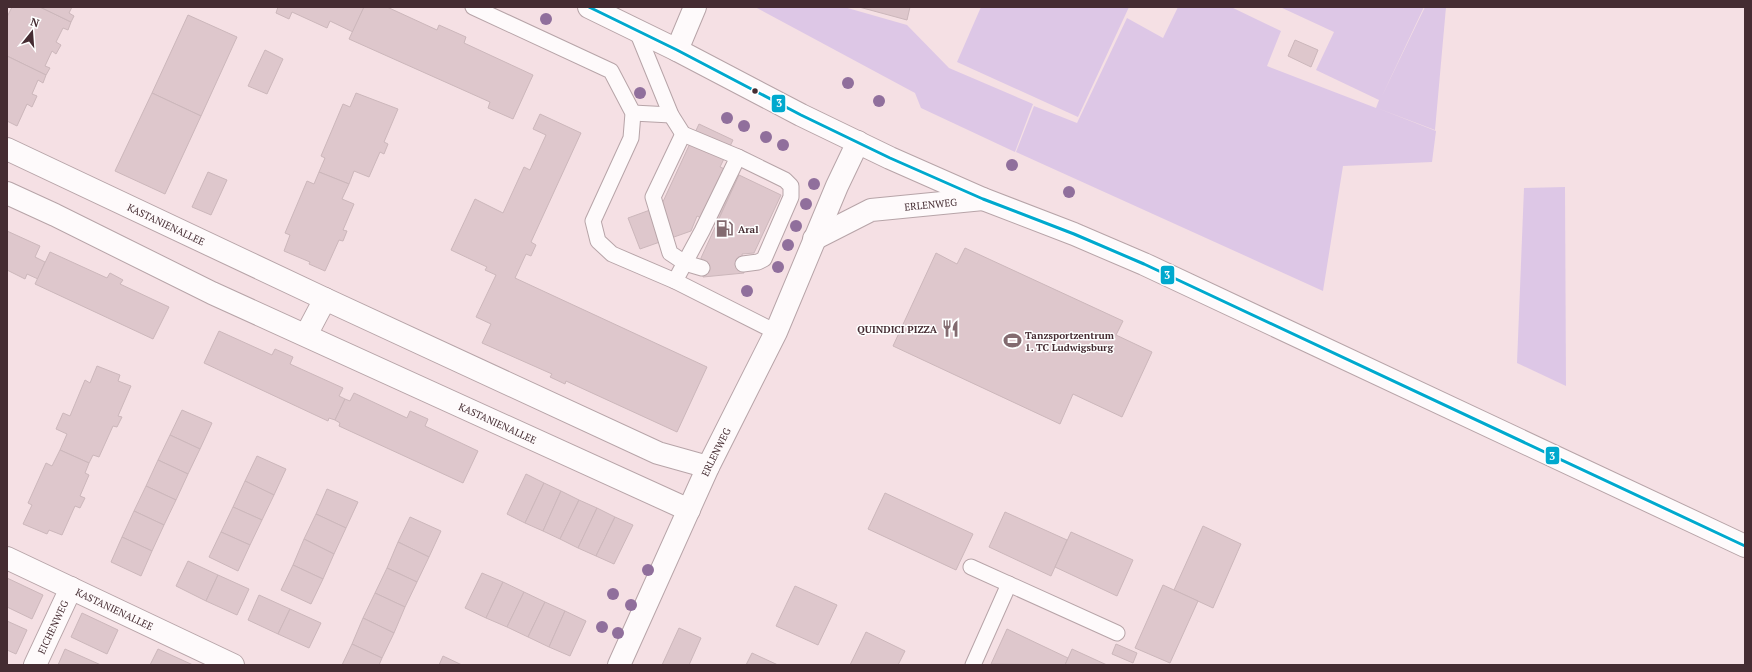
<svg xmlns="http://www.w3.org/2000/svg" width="1752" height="672" viewBox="0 0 1752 672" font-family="'PT Serif',serif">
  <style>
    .green { fill: #ddc7e6 }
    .building { fill: #dec7cc; stroke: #ccb7bb }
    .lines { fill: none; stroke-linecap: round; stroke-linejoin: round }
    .service-casing { stroke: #b7a4a8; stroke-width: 17 }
    .minor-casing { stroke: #b7a4a8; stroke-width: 24 }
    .secondary-casing { stroke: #b7a4a8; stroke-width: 24 }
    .service { stroke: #fefafb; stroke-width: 15 }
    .minor { stroke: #fefafb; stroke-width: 22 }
    .secondary { stroke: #fefafb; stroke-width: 22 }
    .bus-1-casing { stroke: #fff; stroke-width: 6 }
    .bus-1 { stroke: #00a9ce; stroke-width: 3 }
    .tree { fill: #906f9c }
    .bus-dot { fill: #452c32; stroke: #fff; stroke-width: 1.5 }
    .labels { text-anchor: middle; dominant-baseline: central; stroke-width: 3; stroke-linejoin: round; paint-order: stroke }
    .street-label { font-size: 10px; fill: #452c32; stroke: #fff }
    .poi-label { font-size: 10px; font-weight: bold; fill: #452c32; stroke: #fff; text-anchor: start }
    .line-badge { stroke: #fff; stroke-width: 1.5 }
    .badge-label { font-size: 11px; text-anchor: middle; font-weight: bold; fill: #fff }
  </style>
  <rect width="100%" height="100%" fill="#f5e0e4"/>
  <g class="green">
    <polygon points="755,7 844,7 907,25 949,68 1033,104 1015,152 921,108 915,93"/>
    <polygon points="981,7 1129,7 1078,117 957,62"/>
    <polygon points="1178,7 1231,7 1281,31 1267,66 1376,108 1379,100 1316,70 1334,32 1280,7 1424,7 1381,98 1425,7 1446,7 1435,130 1377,108 1436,131 1432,162 1343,166 1323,291 1016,152 1034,106 1077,123 1127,18 1163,38"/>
    <polygon points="1565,187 1566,386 1517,363 1524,188"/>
  </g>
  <g class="building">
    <polygon points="12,7 40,7 71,22 68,30 63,28 56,42 61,45 56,54 52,51 45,66 50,68 46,75 7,56 7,17"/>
    <polygon points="40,7 72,7 69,13 74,16 71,22"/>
    <polygon points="278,7 364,7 353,32 330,21 327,28 292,12 289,19 276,13"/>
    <polygon points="364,7 387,7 437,30 439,25 466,37 464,43 533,75 513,119 488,108 490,102 349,39"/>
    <polygon points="859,7 910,7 907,20"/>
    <polygon points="188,15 237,37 201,116 152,93"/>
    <polygon points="1295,40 1318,50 1311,67 1288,56"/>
    <polygon points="265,50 283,59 267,94 248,86"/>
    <polygon points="7,56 46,75 43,83 38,80 32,94 37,96 32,107 27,104 17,126 7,121"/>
    <polygon points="152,93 201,116 165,194 115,171"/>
    <polygon points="356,93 398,109 384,142 388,144 384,154 380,152 369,177 354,171 349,184 319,172 325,158 321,156 343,104 350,107"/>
    <polygon points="540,114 581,133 531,242 536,245 531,256 526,254 515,278 707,367 677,432 566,381 565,384 550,377 552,374 482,343 491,324 476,317 496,275 485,270 487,267 451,250 475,199 503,213 524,167 530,170 546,135 533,129"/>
    <polygon points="699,124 733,140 720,167 739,175 716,225 697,216 691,231 640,249 628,218 661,206"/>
    <polygon points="208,172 227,180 211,215 192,207"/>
    <polygon points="319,172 349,184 342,199 354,204 343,230 347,231 343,241 339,240 325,271 309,264 310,262 284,251 290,235 285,233 307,181 314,184"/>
    <polygon points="739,175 781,195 754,253 742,254 744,273 703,277 701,258"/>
    <polygon points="7,231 40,246 35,257 45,262 38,279 27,274 25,279 7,270"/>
    <polygon points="965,248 1123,321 1116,335 1152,352 1122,417 1073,394 1060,424 893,346 936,253 957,264"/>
    <polygon points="50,252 107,278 110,273 123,280 120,284 169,307 153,339 35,284"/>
    <polygon points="219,331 272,355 275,349 293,357 290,364 343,388 339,396 345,399 335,420 329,418 328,421 204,363"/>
    <polygon points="97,366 120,375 118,381 131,386 118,416 122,417 117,427 113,426 99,457 93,455 89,463 60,450 67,434 56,429 63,413 70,416 85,380 90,383"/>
    <polygon points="354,393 407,418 410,411 428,419 425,426 478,451 463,483 339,426 340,423 335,420 345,399 350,401"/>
    <polygon points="182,410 212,423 200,449 170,435"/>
    <polygon points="170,435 200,449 188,474 158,460"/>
    <polygon points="60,450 89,463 85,473 89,475 80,496 85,498 80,508 75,506 62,535 49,530 47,534 23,524 32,505 28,503 46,463 52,466"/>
    <polygon points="257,456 286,469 274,495 245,481"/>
    <polygon points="158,460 188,474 176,500 146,486"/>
    <polygon points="526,474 544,483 525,523 507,514"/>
    <polygon points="245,481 274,495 262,520 233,507"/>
    <polygon points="544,483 561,491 543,531 525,523"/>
    <polygon points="146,486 176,500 164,525 134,511"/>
    <polygon points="327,489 358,502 346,528 316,514"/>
    <polygon points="561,491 579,500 560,539 543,531"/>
    <polygon points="885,493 973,534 956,570 868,529"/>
    <polygon points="579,500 597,508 578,548 560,539"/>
    <polygon points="233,507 262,520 250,545 221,532"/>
    <polygon points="597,508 615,517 596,556 578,548"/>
    <polygon points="134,511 164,525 152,551 122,537"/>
    <polygon points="1005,512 1067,540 1051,576 989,547"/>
    <polygon points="316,514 346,528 334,554 304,539"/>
    <polygon points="410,517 441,531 429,557 398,542"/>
    <polygon points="615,517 633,525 614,564 596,556"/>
    <polygon points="1203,526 1241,544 1213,608 1174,590"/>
    <polygon points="221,532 250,545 238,571 209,557"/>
    <polygon points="1071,532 1133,560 1117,596 1055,567"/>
    <polygon points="122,537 152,551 141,576 111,562"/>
    <polygon points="304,539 334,554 323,579 293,565"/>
    <polygon points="398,542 429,557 417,582 387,568"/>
    <polygon points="188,561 218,575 206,601 176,586"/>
    <polygon points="293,565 323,579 311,604 281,590"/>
    <polygon points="387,568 417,582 405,607 375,593"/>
    <polygon points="482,573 503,582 486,618 465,608"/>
    <polygon points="218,575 249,589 237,615 206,601"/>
    <polygon points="7,578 43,595 32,619 7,607"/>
    <polygon points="503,582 524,592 507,627 486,618"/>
    <polygon points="1163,585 1198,601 1170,663 1135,648"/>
    <polygon points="795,586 837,605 818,645 776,626"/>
    <polygon points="524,592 545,602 528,637 507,627"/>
    <polygon points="375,593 405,607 394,633 363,618"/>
    <polygon points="259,595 290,609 278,634 248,620"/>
    <polygon points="545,602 565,611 549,647 528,637"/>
    <polygon points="290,609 321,623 309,648 278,634"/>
    <polygon points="565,611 586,621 570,656 549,647"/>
    <polygon points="82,613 118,630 107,654 71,637"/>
    <polygon points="363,618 394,633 382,658 352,644"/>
    <polygon points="7,621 27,630 16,654 7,650"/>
    <polygon points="679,628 701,638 689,665 662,665"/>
    <polygon points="1007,629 1068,658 1065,665 991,664"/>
    <polygon points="866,632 905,651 898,665 850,665"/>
    <polygon points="352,644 382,658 379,665 342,665"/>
    <polygon points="1116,644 1137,653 1133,663 1112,654"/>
    <polygon points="65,649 101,665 58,665"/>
    <polygon points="158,649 193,665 150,665"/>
    <polygon points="1072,649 1107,665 1065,665"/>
    <polygon points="752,653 778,665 746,665"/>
    <polygon points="443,656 462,665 439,665"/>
  </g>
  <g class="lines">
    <defs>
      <g id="service">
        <polyline points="473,7 611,71 633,113 631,138 593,221 598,241 612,254 675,281 776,332"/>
        <polyline points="636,29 671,115 683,134 738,157 702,231 675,281"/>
        <polyline points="633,113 671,115"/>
        <polyline points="683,134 653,197 670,253 685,263 702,268"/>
        <polyline points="738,157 785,180 791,186 791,197 764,259 758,262 743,264"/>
        <polyline points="971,567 1117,633"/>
        <polyline points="973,665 1009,584"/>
      </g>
      <g id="minor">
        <polyline points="677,50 695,7"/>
        <path id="s1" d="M7,149L325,299L658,453L708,467"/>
        <path id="s2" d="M7,193L55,215L212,293L689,510"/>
        <path id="s3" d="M814,239L871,210L983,199"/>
        <polyline points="306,335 325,299"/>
        <path id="s4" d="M7,558L233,665"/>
        <path id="s5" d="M35,665L71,588"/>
        <path id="s6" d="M619,665L708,467L776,332L837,186L858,142"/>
      </g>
      <polyline id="secondary" points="589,7 677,50 801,115 890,158 983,199 1074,234 1144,264 1745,546"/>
    </defs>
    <use href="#service" class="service-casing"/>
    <use href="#minor" class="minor-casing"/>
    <use href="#secondary" class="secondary-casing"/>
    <use href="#service" class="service"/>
    <use href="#minor" class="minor"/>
    <use href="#secondary" class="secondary"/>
    <defs>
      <polyline id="bus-1" points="589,7 677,50 801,115 890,158 983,199 1074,234 1144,264 1745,546"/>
    </defs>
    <use href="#bus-1" class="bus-1-casing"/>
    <use href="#bus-1" class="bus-1"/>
  </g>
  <g class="tree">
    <circle cx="546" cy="19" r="6"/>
    <circle cx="848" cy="83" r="6"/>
    <circle cx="640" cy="93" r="6"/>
    <circle cx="879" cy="101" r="6"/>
    <circle cx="727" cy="118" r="6"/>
    <circle cx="744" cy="126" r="6"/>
    <circle cx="766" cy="137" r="6"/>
    <circle cx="783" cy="145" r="6"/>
    <circle cx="1012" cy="165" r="6"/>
    <circle cx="814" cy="184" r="6"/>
    <circle cx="1069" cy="192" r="6"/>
    <circle cx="806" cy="204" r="6"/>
    <circle cx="796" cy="226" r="6"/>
    <circle cx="788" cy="245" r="6"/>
    <circle cx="778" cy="267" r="6"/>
    <circle cx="747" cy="291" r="6"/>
    <circle cx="648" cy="570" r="6"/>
    <circle cx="613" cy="594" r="6"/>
    <circle cx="631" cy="605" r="6"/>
    <circle cx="602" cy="627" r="6"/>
    <circle cx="618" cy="633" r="6"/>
  </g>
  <defs>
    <symbol id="fuel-bare" viewBox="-9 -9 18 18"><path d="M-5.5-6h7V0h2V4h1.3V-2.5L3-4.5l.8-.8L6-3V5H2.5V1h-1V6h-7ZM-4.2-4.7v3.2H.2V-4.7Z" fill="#836b70" stroke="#fff" stroke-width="2.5" paint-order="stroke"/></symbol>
    <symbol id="restaurant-bare" viewBox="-9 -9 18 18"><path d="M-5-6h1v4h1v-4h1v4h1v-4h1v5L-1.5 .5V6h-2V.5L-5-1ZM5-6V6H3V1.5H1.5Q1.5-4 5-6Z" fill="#836b70" stroke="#fff" stroke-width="2.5" paint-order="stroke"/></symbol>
    <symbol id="stadium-bare" viewBox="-9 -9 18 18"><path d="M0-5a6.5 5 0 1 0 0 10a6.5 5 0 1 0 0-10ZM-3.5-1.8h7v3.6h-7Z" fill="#836b70" stroke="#fff" stroke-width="2.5" paint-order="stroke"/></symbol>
  </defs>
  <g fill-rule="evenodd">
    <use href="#fuel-bare" x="712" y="216" width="25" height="25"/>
    <use href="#restaurant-bare" x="938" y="316" width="25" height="25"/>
    <use href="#stadium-bare" x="1000" y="328" width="25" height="25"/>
  </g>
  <circle class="bus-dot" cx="755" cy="91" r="3.5"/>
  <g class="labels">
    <g class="street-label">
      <text stroke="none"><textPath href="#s3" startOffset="124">ERLENWEG</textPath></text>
      <text stroke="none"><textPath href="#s1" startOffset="176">KASTANIENALLEE</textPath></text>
      <text stroke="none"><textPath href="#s2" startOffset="542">KASTANIENALLEE</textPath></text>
      <text stroke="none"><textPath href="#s6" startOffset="234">ERLENWEG</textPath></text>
      <text stroke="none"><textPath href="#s4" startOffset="119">KASTANIENALLEE</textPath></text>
      <text stroke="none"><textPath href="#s5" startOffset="42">EICHENWEG</textPath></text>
    </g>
    <g class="poi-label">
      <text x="738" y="229">Aral</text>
      <text x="937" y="329" text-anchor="end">QUINDICI PIZZA</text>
      <text x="1025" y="335">Tanzsportzentrum<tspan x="1025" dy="12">1. TC Ludwigsburg</tspan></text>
    </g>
  </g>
  <g class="line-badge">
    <rect x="771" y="94" width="15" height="19" rx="4" fill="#00a9ce"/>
    <rect x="1160" y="265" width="15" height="20" rx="4" fill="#00a9ce"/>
    <rect x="1545" y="446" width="15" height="19" rx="4" fill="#00a9ce"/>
  </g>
  <g class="badge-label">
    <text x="779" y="107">3</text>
    <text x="1167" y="279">3</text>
    <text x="1552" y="460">3</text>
  </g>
  <rect width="1752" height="672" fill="none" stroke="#452c32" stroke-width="16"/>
  <g transform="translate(32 32) rotate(17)" stroke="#ffffff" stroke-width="3" paint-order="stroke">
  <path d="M0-3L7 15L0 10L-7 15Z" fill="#452c32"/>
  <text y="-6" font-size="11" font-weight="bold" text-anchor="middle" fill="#452c32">N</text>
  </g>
</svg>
